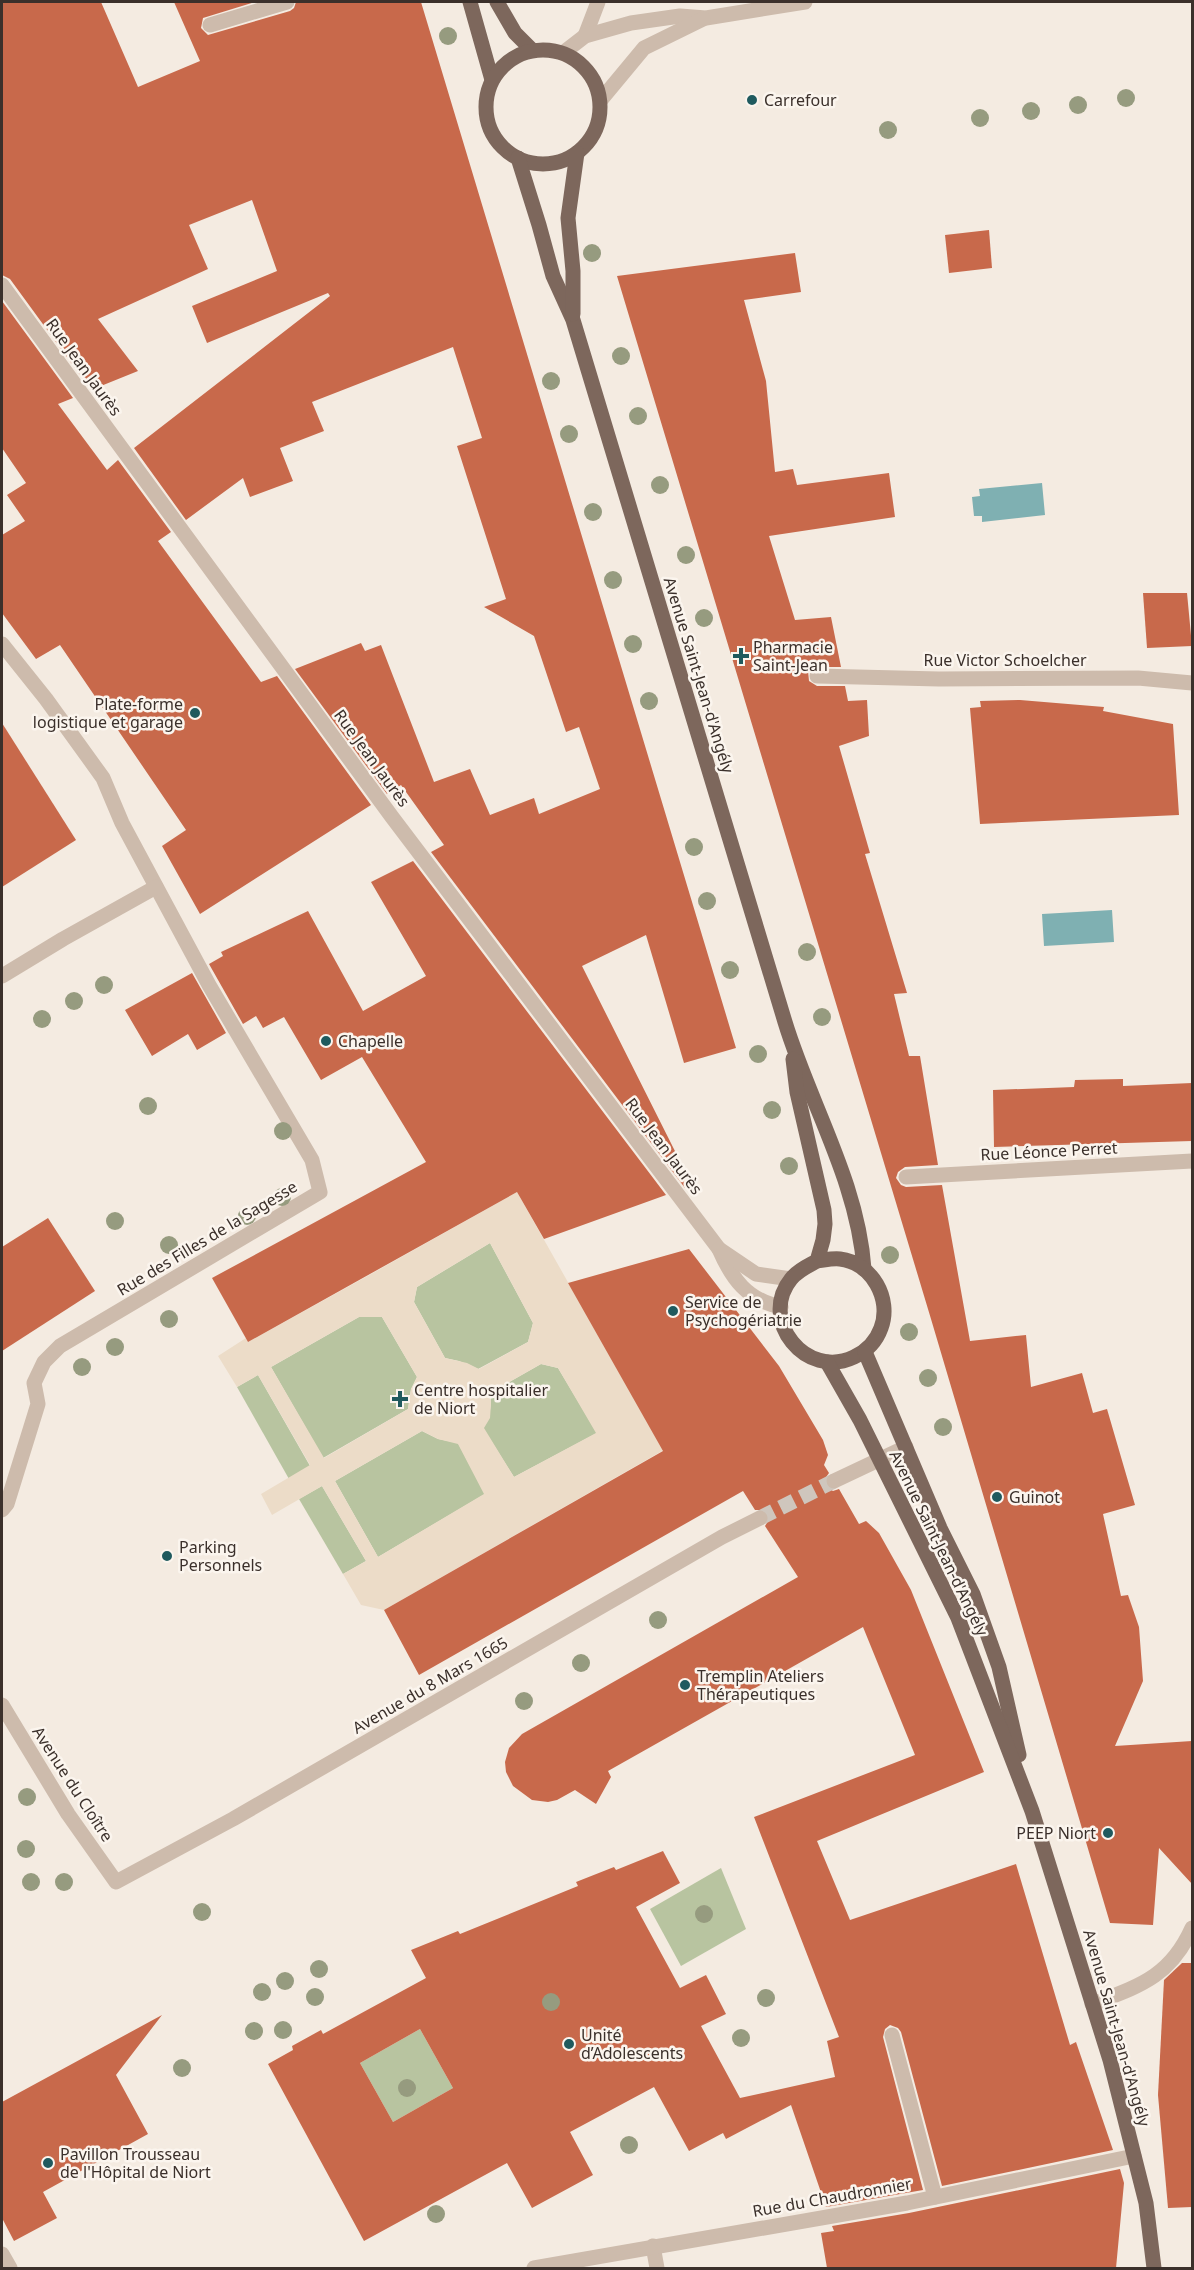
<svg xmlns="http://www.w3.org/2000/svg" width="1194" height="2270" viewBox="0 0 1194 2270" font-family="'Noto Sans',sans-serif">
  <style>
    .green { fill: #b8c4a0 }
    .plaza { fill: #ecdcc8; fill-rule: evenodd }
    .water { fill: #7fb0b2 }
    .building { fill: #c8694b; fill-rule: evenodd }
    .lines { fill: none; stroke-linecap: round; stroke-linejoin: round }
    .minor-tunnel { stroke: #cfc6bd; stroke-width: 15; stroke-dasharray: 15 8; stroke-linecap: butt }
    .minor { stroke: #cdbbac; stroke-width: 15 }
    .major { stroke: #7d675c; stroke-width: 15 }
    .tree { fill: #969b7f }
    .poi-dot { fill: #1f5a5e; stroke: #fbf5ee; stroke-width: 2 }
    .labels { text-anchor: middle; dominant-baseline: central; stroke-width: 5; stroke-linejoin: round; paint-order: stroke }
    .poi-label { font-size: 16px; fill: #3b302b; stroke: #fbf5ee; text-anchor: start }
    .street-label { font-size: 16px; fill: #3b302b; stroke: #fbf5ee }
  </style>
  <rect width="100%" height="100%" fill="#f4ebe1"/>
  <g class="green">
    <polygon points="490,1243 533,1323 528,1342 478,1369 459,1361 445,1358 414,1302 417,1287"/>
    <polygon points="359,1317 382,1317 417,1377 411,1389 408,1409 323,1458 271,1367"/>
    <path d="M541,1364L558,1368L597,1433L514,1477L483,1428C490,1416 492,1406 490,1393Z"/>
    <polygon points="258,1375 310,1466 289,1479 237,1387"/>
    <polygon points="422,1431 438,1439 458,1443 485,1494 378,1557 335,1481"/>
    <polygon points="322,1486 366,1561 343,1574 299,1499"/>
    <polygon points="721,1868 746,1929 681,1966 650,1909"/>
    <polygon points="420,2029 453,2088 393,2122 360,2063"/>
  </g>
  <path class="plaza" d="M517,1192L660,1445L669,1447L384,1610L361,1605L343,1574L366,1561L322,1486L272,1515L261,1494L310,1465L258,1375L237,1387L218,1356L246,1338L248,1342L364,1278ZM490,1243L533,1323L528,1342L479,1369L467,1363L445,1358L414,1302L417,1287ZM359,1317H382L417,1377L411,1389L408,1409L324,1458L271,1367ZM541,1364L558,1368L596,1433L514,1477L484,1428L490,1418L491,1404L490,1393ZM422,1431L438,1439L458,1444L484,1494L378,1557L335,1481Z"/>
  <g class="water">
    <polygon points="1042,483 1045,515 982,522 982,516 974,516 972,497 980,496 979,489"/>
    <polygon points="1112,910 1114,942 1044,946 1042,914"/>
  </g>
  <g class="building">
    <polygon points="2,2 101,2 138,87 200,61 174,2 255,2 203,18 201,28 208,35 290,11 294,8 296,2 421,2 736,1048 684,1063 646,935 582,966 692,1185 685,1188 431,852 444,845 401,785 387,794 295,669 361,643 365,651 381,645 434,782 470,769 490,815 534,798 539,814 600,789 579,727 566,732 534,636 484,607 506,599 457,446 482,438 453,347 312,402 324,431 280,448 293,481 250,497 243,478 186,520 134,448 330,296 328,293 207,343 192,306 277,271 252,200 189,225 208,269 98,319 138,371 91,390 10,279 2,275"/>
    <polygon points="989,230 992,268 949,273 945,235"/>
    <polygon points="795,253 801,292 744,300 766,381 775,472 793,469 797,485 889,473 895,517 769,536 795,620 831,617 841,667 813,667 808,671 809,681 817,686 845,686 848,701 867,700 869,736 839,746 870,853 865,854 907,993 894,994 909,1056 920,1056 938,1165 905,1167 898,1172 896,1178 901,1185 906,1187 942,1185 970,1341 1026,1335 1031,1387 1082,1373 1093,1413 1107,1409 1135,1505 1103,1514 1121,1596 1128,1595 1139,1627 1143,1681 1115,1746 1192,1741 1192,1884 1159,1848 1153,1925 1110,1923 931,1319 617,276"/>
    <polygon points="2,301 73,398 58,404 107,470 118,460 171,532 158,541 261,682 277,676 371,805 200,914 162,846 186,830 60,645 36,659 2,613 2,535 25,521 7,495 26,483 2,448"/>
    <polygon points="1143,593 1187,593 1192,646 1147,648"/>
    <polygon points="1020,700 1104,707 1103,711 1173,724 1179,815 980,824 970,708 981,707 980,701"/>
    <polygon points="2,723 76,840 2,887"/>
    <polygon points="413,861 666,1195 544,1239 517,1192 248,1342 212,1278 426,1162 362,1057 321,1080 284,1017 263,1028 256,1016 243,1024 209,964 223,956 221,952 308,911 363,1011 426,976 371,882"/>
    <polygon points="192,973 226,1033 197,1050 188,1034 152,1056 125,1010"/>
    <polygon points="1123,1079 1123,1086 1192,1083 1192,1141 994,1147 993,1090 1074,1087 1075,1080"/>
    <polygon points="48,1218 95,1291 2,1351 2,1247"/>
    <path d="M689,1249L779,1366L823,1440L828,1455L824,1465L829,1473L824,1480L825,1486L833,1491L839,1489L859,1524L866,1521L879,1533L911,1590L984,1772L817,1841L850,1920L1016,1864L1070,2045L1076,2042L1113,2150L942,2186L901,2032L898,2028L890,2025L885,2029L883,2037L923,2190L826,2207L791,2105L726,2139L723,2133L689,2151L654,2087L570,2132L593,2175L532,2208L507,2163L364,2241L268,2064L293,2050L292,2046L321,2030L323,2034L426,1978L411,1950L458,1931L460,1934L578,1886L576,1882L614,1867L616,1870L663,1851L680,1883L636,1907L680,1988L706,1975L726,2014L701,2026L740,2098L835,2077L827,2041L839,2037L754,1817L915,1755L863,1627L608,1771L611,1777L596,1804L575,1790L557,1800L548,1802L532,1800L513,1786L506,1772L505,1762L509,1748L522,1734L798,1577L765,1526L770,1518L766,1510H755L743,1491L419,1675L384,1610L663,1451L568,1283ZM420,2029L453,2088L393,2122L360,2063Z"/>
    <polygon points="1182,1963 1192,1963 1192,2207 1168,2208 1158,2095 1164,1980"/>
    <polygon points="162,2015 116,2075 148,2134 43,2192 57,2218 14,2241 2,2218 2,2102"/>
    <polygon points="1120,2169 1124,2183 1116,2268 827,2268 821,2233 834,2231 832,2226 909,2213"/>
  </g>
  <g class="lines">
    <polyline class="minor-tunnel" points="760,1518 834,1481"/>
    <g class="minor">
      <polyline points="210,25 287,2"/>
      <polyline points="585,36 598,2"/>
      <polyline points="563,53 585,36 631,23 680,16 706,18 805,2"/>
      <polyline points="600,101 644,48 703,19"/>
      <path d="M2,285L392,817L719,1249C732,1279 747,1300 781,1307"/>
      <polyline points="2,644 46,699 103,778 122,823 209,985 312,1160 320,1192 60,1346 44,1362 34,1383 38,1404 7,1504 2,1510"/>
      <polyline points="817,676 939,679 1138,678 1192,683"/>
      <polyline points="2,976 63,939 156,887"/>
      <polyline points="906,1177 1192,1161"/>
      <polyline points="719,1249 756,1274 791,1279"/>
      <polyline points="834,1481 906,1447"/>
      <polyline points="2,1705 68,1814 116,1882 233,1819 722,1537 760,1518"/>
      <path d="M1092,2004C1139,1986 1170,1977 1192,1928"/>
      <polyline points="892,2035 935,2197"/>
      <polyline points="653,2246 657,2268"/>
      <polyline points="2,2254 10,2268"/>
      <polyline points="534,2268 907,2203 1134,2156"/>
    </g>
    <g class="major">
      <polyline points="470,2 492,80"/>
      <polyline points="497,2 515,33 532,50"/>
      <circle cx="543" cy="107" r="57"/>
      <path d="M518,158L539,225L553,276L573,320C644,554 714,788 785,1022C810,1104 858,1182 864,1269"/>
      <polyline points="573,314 573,271 568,218 577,153"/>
      <path d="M793,1059L797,1092L824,1210L825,1224L823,1240L817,1261C808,1266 798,1270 791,1279C758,1320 806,1380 854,1357C867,1351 876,1342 881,1328C892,1299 872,1263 840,1259C833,1258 825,1260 817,1261"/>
      <polyline points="865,1352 940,1528 973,1594 999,1667 1019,1755"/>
      <polyline points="827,1362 860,1420 958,1618 1032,1811 1110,2060 1146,2203 1154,2268"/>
    </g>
  </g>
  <g class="tree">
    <circle cx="448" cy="36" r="9"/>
    <circle cx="1126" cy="98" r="9"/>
    <circle cx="1078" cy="105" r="9"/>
    <circle cx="1031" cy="111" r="9"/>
    <circle cx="980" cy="118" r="9"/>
    <circle cx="888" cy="130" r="9"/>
    <circle cx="592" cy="253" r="9"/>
    <circle cx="621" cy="356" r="9"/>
    <circle cx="551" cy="381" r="9"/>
    <circle cx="638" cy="416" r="9"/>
    <circle cx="569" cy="434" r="9"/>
    <circle cx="660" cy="485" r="9"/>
    <circle cx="593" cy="512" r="9"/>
    <circle cx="686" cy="555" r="9"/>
    <circle cx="613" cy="580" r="9"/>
    <circle cx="704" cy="618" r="9"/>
    <circle cx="633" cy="644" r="9"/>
    <circle cx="649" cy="701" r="9"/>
    <circle cx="694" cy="847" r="9"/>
    <circle cx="707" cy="901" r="9"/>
    <circle cx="807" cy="952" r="9"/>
    <circle cx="730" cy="970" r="9"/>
    <circle cx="104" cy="985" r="9"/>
    <circle cx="74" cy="1001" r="9"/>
    <circle cx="822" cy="1017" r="9"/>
    <circle cx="42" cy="1019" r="9"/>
    <circle cx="758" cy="1054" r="9"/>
    <circle cx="148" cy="1106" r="9"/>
    <circle cx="772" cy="1110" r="9"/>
    <circle cx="283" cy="1131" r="9"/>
    <circle cx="789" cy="1166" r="9"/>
    <circle cx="282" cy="1197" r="9"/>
    <circle cx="247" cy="1216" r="9"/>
    <circle cx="115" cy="1221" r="9"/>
    <circle cx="169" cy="1245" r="9"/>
    <circle cx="890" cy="1255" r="9"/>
    <circle cx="169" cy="1319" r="9"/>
    <circle cx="909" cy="1332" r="9"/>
    <circle cx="115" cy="1347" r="9"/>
    <circle cx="82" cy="1367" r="9"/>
    <circle cx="928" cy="1378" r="9"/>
    <circle cx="943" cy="1427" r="9"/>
    <circle cx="658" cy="1620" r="9"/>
    <circle cx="581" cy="1663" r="9"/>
    <circle cx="524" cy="1701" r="9"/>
    <circle cx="27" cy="1797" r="9"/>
    <circle cx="26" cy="1849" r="9"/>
    <circle cx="31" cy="1882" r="9"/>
    <circle cx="64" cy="1882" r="9"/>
    <circle cx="202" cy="1912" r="9"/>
    <circle cx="704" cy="1914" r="9"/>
    <circle cx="319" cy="1969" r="9"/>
    <circle cx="285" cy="1981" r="9"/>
    <circle cx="262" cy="1992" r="9"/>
    <circle cx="315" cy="1997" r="9"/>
    <circle cx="766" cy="1998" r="9"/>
    <circle cx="551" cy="2002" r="9"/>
    <circle cx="283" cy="2030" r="9"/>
    <circle cx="254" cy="2031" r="9"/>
    <circle cx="741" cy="2038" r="9"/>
    <circle cx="182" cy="2068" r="9"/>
    <circle cx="407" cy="2088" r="9"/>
    <circle cx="629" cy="2145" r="9"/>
    <circle cx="436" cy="2214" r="9"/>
  </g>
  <g class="poi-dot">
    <circle cx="752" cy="100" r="6"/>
    <path d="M738 647h6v6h6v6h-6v6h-6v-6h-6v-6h6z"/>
    <circle cx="195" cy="713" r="6"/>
    <circle cx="326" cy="1041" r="6"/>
    <circle cx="673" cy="1311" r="6"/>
    <path d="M397 1390h6v6h6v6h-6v6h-6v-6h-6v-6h6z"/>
    <circle cx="997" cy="1497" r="6"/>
    <circle cx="167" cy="1556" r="6"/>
    <circle cx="685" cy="1685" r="6"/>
    <circle cx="1108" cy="1833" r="6"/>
    <circle cx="569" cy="2044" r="6"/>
    <circle cx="48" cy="2163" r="6"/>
  </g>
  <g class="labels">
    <g class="poi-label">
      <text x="764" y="100">Carrefour</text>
      <text x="753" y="647">Pharmacie<tspan x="753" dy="18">Saint-Jean</tspan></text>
      <text x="183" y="704" text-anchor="end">Plate-forme<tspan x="183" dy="18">logistique et garage</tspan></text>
      <text x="338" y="1041">Chapelle</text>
      <text x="685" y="1302">Service de<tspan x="685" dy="18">Psychogériatrie</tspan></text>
      <text x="414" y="1390">Centre hospitalier<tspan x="414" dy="18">de Niort</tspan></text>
      <text x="1009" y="1497">Guinot</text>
      <text x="179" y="1547">Parking<tspan x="179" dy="18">Personnels</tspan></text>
      <text x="697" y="1676">Tremplin Ateliers<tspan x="697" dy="18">Thérapeutiques</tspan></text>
      <text x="1096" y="1833" text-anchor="end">PEEP Niort</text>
      <text x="581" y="2035">Unité<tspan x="581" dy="18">d’Adolescents</tspan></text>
      <text x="60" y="2154">Pavillon Trousseau<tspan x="60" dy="18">de l'Hôpital de Niort</tspan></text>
    </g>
    <g class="street-label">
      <text transform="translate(84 367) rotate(54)">Rue Jean Jaurès</text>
      <text x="1005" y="660">Rue Victor Schoelcher</text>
      <text transform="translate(699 675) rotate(73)">Avenue Saint-Jean-d'Angély</text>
      <text transform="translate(372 758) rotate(54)">Rue Jean Jaurès</text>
      <text transform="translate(664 1146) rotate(53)">Rue Jean Jaurès</text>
      <text transform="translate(1049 1151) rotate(-3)">Rue Léonce Perret</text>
      <text transform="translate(207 1238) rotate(-31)">Rue des Filles de la Sagesse</text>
      <text transform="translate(939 1543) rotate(64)">Avenue Saint-Jean-d'Angély</text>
      <text transform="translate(430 1685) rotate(-30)">Avenue du 8 Mars 1665</text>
      <text transform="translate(73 1784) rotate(57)">Avenue du Cloître</text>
      <text transform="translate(1117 2028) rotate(74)">Avenue Saint-Jean-d'Angély</text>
      <text transform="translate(832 2197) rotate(-10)">Rue du Chaudronnier</text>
    </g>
  </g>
  <rect width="1194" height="2270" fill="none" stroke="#3b302b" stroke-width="6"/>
</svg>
